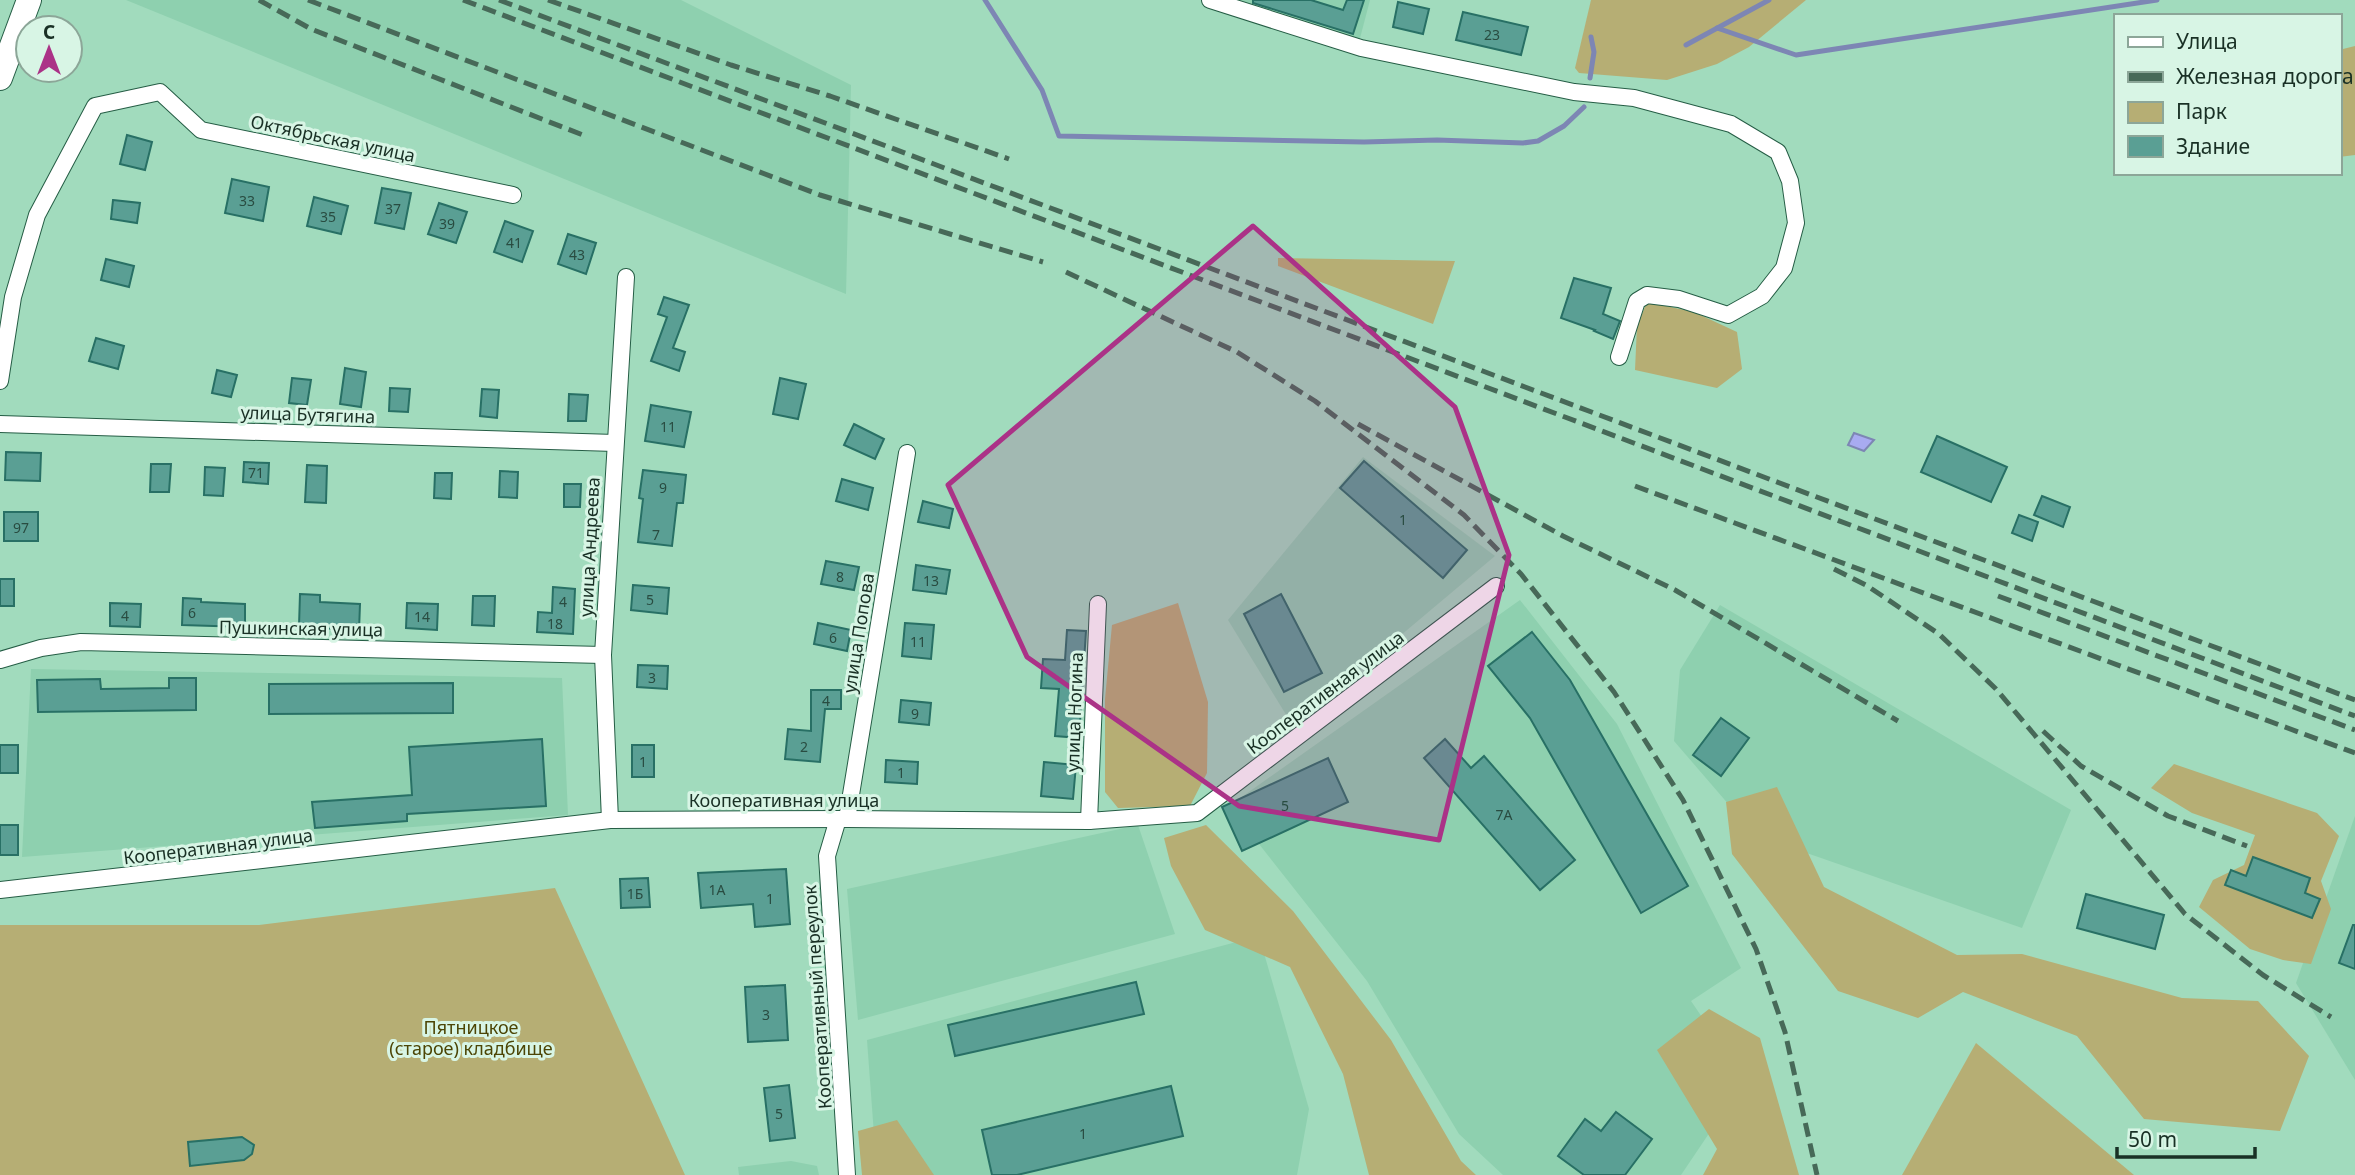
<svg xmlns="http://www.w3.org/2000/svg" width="2355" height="1175" viewBox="0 0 2355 1175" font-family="'Noto Sans',sans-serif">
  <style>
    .built { fill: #8ed0af }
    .green { fill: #b6ae74 }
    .water { fill: #a8abf1; stroke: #7d86b4; stroke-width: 2 }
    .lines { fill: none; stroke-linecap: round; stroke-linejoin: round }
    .stream { stroke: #7d86b4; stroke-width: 5 }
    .building { fill: #5a9f94; stroke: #287065; stroke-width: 2 }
    .minor-casing { stroke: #255d45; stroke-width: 18 }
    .primary-casing { stroke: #255d45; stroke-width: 26 }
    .minor { stroke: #fff; stroke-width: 16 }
    .primary { stroke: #fff; stroke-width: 24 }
    .rail { stroke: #476958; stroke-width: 5; stroke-dasharray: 14 7; stroke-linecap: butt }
    .marked { fill: #ab3287; fill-opacity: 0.2; stroke: #ab3287; stroke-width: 5; stroke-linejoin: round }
    .labels { text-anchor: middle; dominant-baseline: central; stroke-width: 6; stroke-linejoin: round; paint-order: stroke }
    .number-label { font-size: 14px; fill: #294c41 }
    .street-label { font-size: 18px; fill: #193025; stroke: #d8f5e5 }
    .park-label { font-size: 18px; fill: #4c4505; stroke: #d8f5e5 }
  </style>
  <rect width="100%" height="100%" fill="#a1dbbd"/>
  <g class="built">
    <polygon points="126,0 681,0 851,85 846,294"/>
    <polygon points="1228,0 1370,0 1359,42"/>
    <polygon points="1363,457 1495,556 1293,726 1228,620"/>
    <polygon points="1520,600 1617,724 1741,968 1691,1001 1745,1080 1681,1175 1503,1175 1459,1134 1367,981 1229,806"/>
    <polygon points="1720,605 2071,810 2022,928 1755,835 1674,741 1680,670"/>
    <polygon points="31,669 562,678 568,815 22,857"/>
    <polygon points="2355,816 2355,1080 2296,983"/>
    <polygon points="1138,825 1175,934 858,1020 847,889"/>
    <polygon points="1259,936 1309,1109 1297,1175 877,1175 867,1040"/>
    <polygon points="791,1161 817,1166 819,1175 739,1175 738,1167"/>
  </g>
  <g class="green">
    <polygon points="1591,0 1806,0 1749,47 1717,64 1667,80 1579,73 1575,68"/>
    <polygon points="2355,46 2355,155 2339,157 2339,50"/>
    <polygon points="1278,258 1455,261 1433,324 1278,266"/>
    <polygon points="1647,302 1694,312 1737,332 1742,369 1717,388 1635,370 1637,326"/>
    <polygon points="1178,603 1208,702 1207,773 1190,806 1118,808 1105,792 1105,699 1112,625"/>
    <polygon points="2174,764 2317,813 2339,836 2321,881 2331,909 2311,964 2283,960 2250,949 2199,907 2213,880 2244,865 2255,835 2192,813 2151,788"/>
    <polygon points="1777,787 1824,887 1957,955 2022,954 2182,998 2258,1001 2309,1056 2280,1131 2144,1119 2077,1036 1963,992 1918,1018 1838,991 1732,854 1726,802"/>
    <polygon points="1206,825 1293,911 1391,1040 1461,1161 1476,1175 1369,1175 1343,1074 1290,967 1205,930 1171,866 1164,838"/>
    <polygon points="555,888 685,1175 0,1175 0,925 259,925"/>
    <polygon points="1709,1009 1760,1038 1799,1175 1703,1175 1717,1149 1657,1050"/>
    <polygon points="1976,1043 2134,1175 1902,1175"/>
    <polygon points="897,1120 934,1175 862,1175 858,1131"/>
  </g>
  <polygon class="water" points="1854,433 1874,440 1864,451 1848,445"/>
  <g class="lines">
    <g class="stream">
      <polyline points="985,0 1042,90 1059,136 1364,142 1437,140 1523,143 1538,141 1564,126 1584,107"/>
      <polyline points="1717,28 1796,55 2157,0"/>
      <polyline points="1686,45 1769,0"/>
      <polyline points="1590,78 1594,52 1591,37"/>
    </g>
  </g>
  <g class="building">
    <polygon points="1253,0 1311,0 1343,10 1347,0 1364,0 1353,34 1253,3"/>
    <polygon points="1398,2 1429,9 1423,34 1393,27"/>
    <polygon points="1463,12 1528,27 1521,55 1456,40"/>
    <polygon points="127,135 152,142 145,170 120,164"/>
    <polygon points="232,179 269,187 263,221 225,213"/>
    <polygon points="382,188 411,193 404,229 375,223"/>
    <polygon points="314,197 348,206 341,234 307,226"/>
    <polygon points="113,200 140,203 137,223 111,219"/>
    <polygon points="439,203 467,212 456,243 428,234"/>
    <polygon points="505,221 533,231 522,262 494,252"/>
    <polygon points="568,234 596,243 586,274 558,264"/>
    <polygon points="106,259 134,266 129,287 101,280"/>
    <polygon points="1574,278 1611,288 1603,314 1620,321 1613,339 1594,331 1595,330 1561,318"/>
    <polygon points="664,297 689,305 673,348 685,352 679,371 651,361 667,317 658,314"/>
    <polygon points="96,338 124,346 118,369 89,361"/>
    <polygon points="345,368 366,372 361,407 340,404"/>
    <polygon points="217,370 237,375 231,397 212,393"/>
    <polygon points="292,378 311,380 307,405 289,403"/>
    <polygon points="780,378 806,384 798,419 773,414"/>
    <polygon points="390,388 410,389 408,412 389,411"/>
    <polygon points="482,389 499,390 497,418 480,416"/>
    <polygon points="569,394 588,395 586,421 568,421"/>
    <polygon points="651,405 691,412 684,447 645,441"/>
    <polygon points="854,424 884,439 875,459 844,445"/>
    <polygon points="1937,436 2007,467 1991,502 1921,472"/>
    <polygon points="6,452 41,453 40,481 5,480"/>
    <polygon points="1364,461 1467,550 1443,578 1340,488"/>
    <polygon points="244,462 269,463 268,484 243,482"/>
    <polygon points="151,464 171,464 169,492 150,492"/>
    <polygon points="307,465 327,466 326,503 305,502"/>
    <polygon points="205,467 225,468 223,496 204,495"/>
    <polygon points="643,470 686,475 683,503 677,503 672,546 638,542 643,499 639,498"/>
    <polygon points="500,471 518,472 517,498 499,497"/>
    <polygon points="435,473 452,473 451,499 434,498"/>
    <polygon points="842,479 873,488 868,510 836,501"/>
    <polygon points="564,484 581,484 580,507 564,507"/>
    <polygon points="2042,496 2070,507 2063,527 2034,515"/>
    <polygon points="923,501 953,509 949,528 918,522"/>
    <rect x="4" y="512" width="34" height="29"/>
    <polygon points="2019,515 2038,522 2032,541 2012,533"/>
    <polygon points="826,561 859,567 854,590 821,584"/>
    <polygon points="916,565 950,570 946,594 913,590"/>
    <rect x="0" y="579" width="14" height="27"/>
    <polygon points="633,585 669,588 667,614 631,610"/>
    <polygon points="553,587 575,589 573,634 537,632 538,612 552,613"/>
    <polygon points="300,594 320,595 320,602 360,604 359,631 299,626"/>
    <polygon points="1281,594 1322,673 1284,692 1244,614"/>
    <polygon points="473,596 495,596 494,626 472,625"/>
    <polygon points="183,598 201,599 201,602 245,604 245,627 182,625"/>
    <polygon points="110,603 141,604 140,627 110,626"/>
    <polygon points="407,603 438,604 437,630 406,628"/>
    <polygon points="818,623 851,630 847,651 814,644"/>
    <polygon points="905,623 934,625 931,659 902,656"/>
    <polygon points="1067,630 1086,631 1079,738 1055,736 1059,689 1041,688 1043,659 1065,660"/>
    <polygon points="1532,632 1570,680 1688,886 1641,913 1530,718 1488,666"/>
    <polygon points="638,665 668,666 667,689 637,687"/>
    <polygon points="169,678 196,678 196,710 38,712 37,680 100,679 101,689 169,688"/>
    <polygon points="453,683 453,713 269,714 269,684"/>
    <polygon points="811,690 841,690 841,709 825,709 820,762 785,759 788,729 811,731"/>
    <polygon points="901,700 931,703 929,725 899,722"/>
    <polygon points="1721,718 1749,738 1721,776 1693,755"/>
    <polygon points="542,739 546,806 407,814 407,821 315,828 312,802 412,795 409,747"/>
    <polygon points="1445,739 1471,768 1484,756 1575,860 1540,890 1424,758"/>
    <rect x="0" y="745" width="18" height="28"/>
    <rect x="632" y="745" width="22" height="32"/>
    <polygon points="1328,758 1348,802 1242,851 1222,807"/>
    <polygon points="886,760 918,762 917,784 885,782"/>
    <polygon points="1044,762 1076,765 1073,799 1041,796"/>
    <rect x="0" y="825" width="18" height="30"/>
    <polygon points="2253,857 2310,878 2305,893 2320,899 2312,918 2225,885 2231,870 2246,876"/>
    <polygon points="786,869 790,924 755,927 753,904 701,908 698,873"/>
    <polygon points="648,878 650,907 621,908 620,879"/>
    <polygon points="2086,894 2164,915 2155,949 2077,928"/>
    <polygon points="2353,925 2355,925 2355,969 2339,963"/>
    <polygon points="1136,982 1144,1014 955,1056 948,1025"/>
    <polygon points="785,985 788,1040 748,1042 745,987"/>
    <polygon points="789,1085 795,1138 770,1141 764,1088"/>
    <polygon points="1171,1086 1183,1136 1017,1175 992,1175 982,1130"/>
    <polygon points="1616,1112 1652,1139 1625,1175 1584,1175 1558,1156 1585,1119 1601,1131"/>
    <polygon points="242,1137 254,1145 252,1154 244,1160 190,1166 188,1142"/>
  </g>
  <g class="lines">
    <defs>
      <g id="minor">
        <polyline points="1210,0 1361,48 1574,92 1634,98 1731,124 1778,152 1790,181 1796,223 1784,268 1762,296 1728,315 1679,299 1647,295 1637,301 1619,357"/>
        <polyline points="0,381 13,297 37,215 95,106 160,92 201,130 513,195"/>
        <polyline points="0,424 615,443"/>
        <polyline points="0,660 41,648 81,642 603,655"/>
        <polyline points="838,819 827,856 847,1175"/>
        <polyline points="847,819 907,453"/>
        <polyline points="610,820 603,655 626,277"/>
        <polyline points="1089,821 1098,604"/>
        <polyline points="0,890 610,820 847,819 1089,821 1197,813 1496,586"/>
      </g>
      <polyline id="primary" points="0,78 29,0"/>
    </defs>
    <use href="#minor" class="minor-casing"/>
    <use href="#primary" class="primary-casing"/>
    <use href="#minor" class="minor"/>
    <use href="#primary" class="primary"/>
    <g class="rail">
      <polyline points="259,0 311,29 588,137"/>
      <polyline points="308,0 820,195 1043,262"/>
      <polyline points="463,0 2355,716"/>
      <polyline points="499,0 2355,700"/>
      <polyline points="548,0 731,65 830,96 1009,159"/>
      <polyline points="1066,272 1237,352 1315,401 1464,515 1521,574 1614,692 1683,800 1756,949 1785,1032 1817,1175"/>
      <polyline points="1358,424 1563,536 1675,590 1898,721"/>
      <polyline points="1635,486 2355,753"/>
      <polyline points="1834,569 1866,585 1939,634 1996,689 2185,914 2263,975 2331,1017"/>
      <polyline points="1998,596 2355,730"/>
      <polyline points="2043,731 2081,766 2168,816 2247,846"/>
    </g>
  </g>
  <path class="marked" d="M1253,226L1455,407L1509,555L1439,840L1239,806L1027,657L948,485Z"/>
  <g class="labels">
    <g class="number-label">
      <text x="1492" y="34">23</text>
      <text x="247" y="200">33</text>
      <text x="393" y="208">37</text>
      <text x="328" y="216">35</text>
      <text x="447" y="223">39</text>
      <text x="514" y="242">41</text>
      <text x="577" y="254">43</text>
      <text x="668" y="426">11</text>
      <text x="256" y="472">71</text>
      <text x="663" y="487">9</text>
      <text x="1403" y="519">1</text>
      <text x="21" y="527">97</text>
      <text x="656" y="534">7</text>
      <text x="840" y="576">8</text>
      <text x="931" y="580">13</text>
      <text x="650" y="599">5</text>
      <text x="563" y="601">4</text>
      <text x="192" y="612">6</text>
      <text x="125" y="615">4</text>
      <text x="422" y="616">14</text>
      <text x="555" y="623">18</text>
      <text x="833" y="637">6</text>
      <text x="918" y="641">11</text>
      <text x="652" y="677">3</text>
      <text x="826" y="700">4</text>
      <text x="915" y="713">9</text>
      <text x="804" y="746">2</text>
      <text x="643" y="761">1</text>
      <text x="901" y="772">1</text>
      <text x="1285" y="805">5</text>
      <text x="1504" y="814">7А</text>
      <text x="717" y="889">1А</text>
      <text x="635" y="893">1Б</text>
      <text x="770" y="898">1</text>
      <text x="766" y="1014">3</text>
      <text x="779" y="1113">5</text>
      <text x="1083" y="1133">1</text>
    </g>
    <g class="street-label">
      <text transform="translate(333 138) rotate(12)">Октябрьская улица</text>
      <text transform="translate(308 414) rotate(2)">улица Бутягина</text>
      <text transform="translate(589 547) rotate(-87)">улица Андреева</text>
      <text transform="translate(301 628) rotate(1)">Пушкинская улица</text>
      <text transform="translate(858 633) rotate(-81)">улица Попова</text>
      <text transform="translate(1325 692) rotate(-37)">Кооперативная улица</text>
      <text transform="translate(1074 712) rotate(-88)">улица Ногина</text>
      <text x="784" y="800">Кооперативная улица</text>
      <text transform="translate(218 846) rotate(-7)">Кооперативная улица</text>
      <text transform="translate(817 997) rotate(-94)">Кооперативный переулок</text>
    </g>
    <g class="park-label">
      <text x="471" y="1027">Пятницкое<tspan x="471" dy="21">(старое) кладбище</tspan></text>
    </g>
  </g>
  <rect x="2114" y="14" width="228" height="161" fill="#d8f5e5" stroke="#8ca698" stroke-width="2"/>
  <rect x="2128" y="37" width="35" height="10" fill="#ffffff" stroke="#8ca698" stroke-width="2"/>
  <text x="2176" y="49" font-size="21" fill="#193025">Улица</text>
  <rect x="2128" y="72" width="35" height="10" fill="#476958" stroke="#8ca698" stroke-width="2"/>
  <text x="2176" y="84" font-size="21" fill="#193025">Железная дорога</text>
  <rect x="2128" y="102" width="35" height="21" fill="#b6ae74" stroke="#8ca698" stroke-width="2"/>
  <text x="2176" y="119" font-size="21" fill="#193025">Парк</text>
  <rect x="2128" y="136" width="35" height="21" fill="#5a9f94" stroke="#8ca698" stroke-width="2"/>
  <text x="2176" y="154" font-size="21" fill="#193025">Здание</text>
  <g transform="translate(49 49)"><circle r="33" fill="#d8f5e5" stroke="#8ca698" stroke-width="2"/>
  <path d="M0-5L12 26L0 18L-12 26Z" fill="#ab3287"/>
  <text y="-10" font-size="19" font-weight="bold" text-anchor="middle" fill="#193025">С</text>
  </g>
  <path d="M2117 1147v10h138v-10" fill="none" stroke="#193025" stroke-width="3.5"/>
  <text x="2128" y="1147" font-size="21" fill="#193025" stroke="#d8f5e5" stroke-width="5" paint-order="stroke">50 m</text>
</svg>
